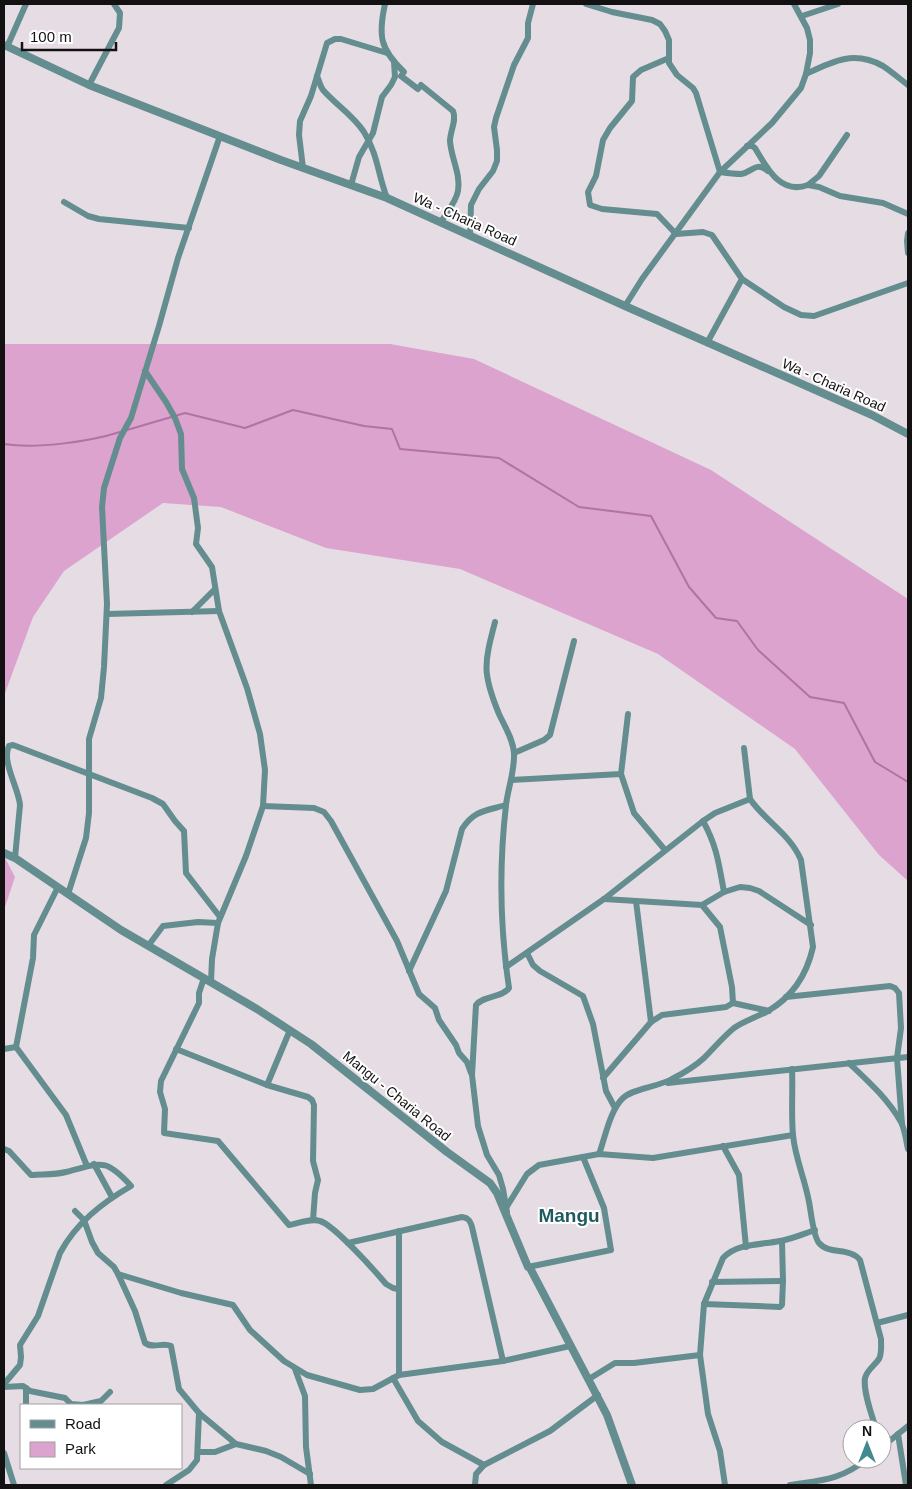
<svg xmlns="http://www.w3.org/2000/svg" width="912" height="1489" viewBox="0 0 912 1489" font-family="Arial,sans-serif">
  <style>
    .green { fill: #dba3cd }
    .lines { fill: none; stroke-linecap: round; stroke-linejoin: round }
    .stream { stroke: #b272a3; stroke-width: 2 }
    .minor { stroke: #648d90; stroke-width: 6 }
    .tertiary { stroke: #648d90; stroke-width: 8 }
    .labels { text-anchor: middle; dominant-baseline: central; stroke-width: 4; stroke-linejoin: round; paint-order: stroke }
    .street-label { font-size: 14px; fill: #141113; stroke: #fff }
    .district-label { font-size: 19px; font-weight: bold; fill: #1f5a5e; stroke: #fff }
  </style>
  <rect width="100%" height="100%" fill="#e6dde4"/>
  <g class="green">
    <polygon points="4,344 390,344 474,359 711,470 908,599 908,881 879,855 795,749 658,654 460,569 326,548 221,507 163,503 64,571 33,617 4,696"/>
    <polygon points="4,856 15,877 4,910"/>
  </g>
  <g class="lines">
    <g class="stream">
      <polyline points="127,430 185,413 245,428 293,410 364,426 392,429 400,449 499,458 579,507 651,516 689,587 716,618 737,621 758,650 810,697 844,703 875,762 908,782"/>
      <path d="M4,444C36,449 88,442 120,432"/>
    </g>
    <g class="minor">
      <path d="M385,4C378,36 380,49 404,72L401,76L418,89L421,85L453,111C457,120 450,131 450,141C451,158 461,174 458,191C456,202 447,212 441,222"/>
      <path d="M586,4L612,12L652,20L660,24L665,31L669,40V63L677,75L693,88L696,93L720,172C727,173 734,174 741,174C753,172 755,161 768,171"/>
      <polyline points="802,16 838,4"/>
      <polyline points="4,47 7,47 26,4"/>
      <polyline points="669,58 641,70 633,77 632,101 610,128 603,140 596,176 588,192 590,205 602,209 657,214 676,234 703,232 712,235 742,279 784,307 801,315 814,316 908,283"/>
      <path d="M806,74C833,61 854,50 883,66C892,72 900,79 908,85"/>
      <path d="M317,76C319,80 320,86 323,90C336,105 353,115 364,132C378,155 378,175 387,198"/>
      <polyline points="89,85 119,28 120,13 114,4"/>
      <polyline points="847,135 819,176 808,185 819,187 840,196 883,203 908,214"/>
      <path d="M747,146H752L755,148C767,168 780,195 808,185"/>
      <polyline points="303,168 299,135 300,121 311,96 327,43 335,39 341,39 387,53"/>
      <polyline points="351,185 359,157 373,133 382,97 391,85 395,77 394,62"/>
      <polyline points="64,202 88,216 99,219 189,228"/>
      <polyline points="908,233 907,241 908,253"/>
      <polyline points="470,235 471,205 479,189 493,171 497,161 497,150 494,127 496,118 514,65 528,38 528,23 533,4"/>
      <polyline points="625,306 642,279 720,172 772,123 801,88 806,74 810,53 810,40 807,28 794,4"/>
      <polyline points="707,343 742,279"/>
      <polyline points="145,371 166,402 175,418 181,434 182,469 194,498 198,528 196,544 212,567 219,611 247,688 260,734 265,770 263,806 246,856 218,923 212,959 211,982"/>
      <polyline points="192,612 215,589"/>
      <polyline points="107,614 219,611"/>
      <path d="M495,622C484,664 482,673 499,714C505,727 513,739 514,753C515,770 508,788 506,805C499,866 500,928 509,988C502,998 484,995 476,1005L472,1075L478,1126L487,1155L499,1175L503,1189L507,1212"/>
      <polyline points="514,753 544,740 550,735 574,641"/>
      <polyline points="621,774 634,813 665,850"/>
      <polyline points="511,780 621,774 628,714"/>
      <polyline points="263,806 314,808 324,812 331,821 397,941 419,994 435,1008 439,1020 456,1045 459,1053 467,1062 471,1073"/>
      <path d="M703,821C717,846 719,865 724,892"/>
      <path d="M15,858L20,805C19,789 1,761 9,746L13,745L152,798L163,804L175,821L184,831L186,873L220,917"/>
      <polyline points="58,887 34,935 33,958 16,1047 66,1115 87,1166"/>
      <polyline points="68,894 86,838 89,813 89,739 101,698 104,667 107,604 102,507 104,488 120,438 131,418 159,326 178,258 220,136"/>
      <polyline points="604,899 702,905 724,892 740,887 750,888 759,891 811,925"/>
      <polyline points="636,901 651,1022"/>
      <polyline points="702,905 720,927 732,987 733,1003"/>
      <polyline points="148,946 163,926 198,922 218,923"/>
      <polyline points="527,953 533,965 540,971 583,996 593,1024 606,1091 615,1108"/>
      <polyline points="506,967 604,899 703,821 715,813 750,799 744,748"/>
      <path d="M409,971L446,891L462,829C474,810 486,811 506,805"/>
      <path d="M204,978L199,993V1003L161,1081L160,1092L165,1109L164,1133L218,1141L289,1225C299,1223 311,1218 320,1221C334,1225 375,1271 386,1284L393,1288L398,1289"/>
      <polyline points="786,997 890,986 895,988 899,993 901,1028 897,1058 902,1124"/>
      <polyline points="4,1049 16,1047"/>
      <polyline points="176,1049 267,1085 308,1097 312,1100 314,1105 313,1161 318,1180 315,1193 313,1220"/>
      <path d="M849,1063C868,1081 888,1099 901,1122C905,1130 906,1140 908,1149"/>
      <path d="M792,1069C793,1091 791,1113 793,1135C795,1158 805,1179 809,1202C811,1211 813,1236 819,1243C829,1255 850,1247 860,1260L881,1339C881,1346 882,1353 879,1359C875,1365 867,1370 865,1378C863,1392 872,1415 876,1429"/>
      <polyline points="603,1078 651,1022 662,1015 726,1007 733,1003 769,1011"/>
      <polyline points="668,1083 908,1057"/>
      <polyline points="267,1085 290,1030"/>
      <polyline points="723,1146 739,1175 746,1247"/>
      <path d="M4,1149L9,1151L31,1175C42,1174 55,1175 66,1172C100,1164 104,1156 131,1186C102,1203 76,1223 60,1253L38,1316L20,1345L21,1357L20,1365L4,1384"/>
      <path d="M599,1154C605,1138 610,1110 623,1098C634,1088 658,1087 672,1079C684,1073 694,1067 704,1058C714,1048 723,1037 734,1028C744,1021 757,1017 768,1011C792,997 807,974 813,947L801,860C790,834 765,821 750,799"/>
      <polyline points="94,1164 112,1197"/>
      <polyline points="506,1208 527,1174 539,1165 599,1154 653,1158 793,1135"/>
      <path d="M75,1211L84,1220L92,1242L98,1253L114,1267L118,1274L135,1311L145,1343C153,1349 163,1342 171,1346L179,1389L199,1413L236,1444L266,1451L281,1457L310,1474"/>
      <polyline points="399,1231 399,1375"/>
      <path d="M348,1243L462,1217C468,1218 470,1220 472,1227L503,1361"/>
      <polyline points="528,1267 611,1250 604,1208 583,1157"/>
      <polyline points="118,1274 181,1293 233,1305 250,1330 284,1361 307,1375 360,1390 373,1389 399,1375 503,1361 570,1346"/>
      <polyline points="712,1282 783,1281"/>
      <polyline points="704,1304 780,1307 782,1305 783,1281 782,1241"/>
      <polyline points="877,1323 908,1315"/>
      <polyline points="295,1369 305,1396 306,1447 311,1485"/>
      <polyline points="393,1378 418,1421 442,1442 484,1465"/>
      <polyline points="589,1379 615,1363 634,1363 700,1355"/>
      <polyline points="4,1387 23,1386 30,1391 65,1398 71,1404 83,1405 101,1401 110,1392"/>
      <polyline points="26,1388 26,1405"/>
      <polyline points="898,1434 906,1485"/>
      <polyline points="882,1447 908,1426"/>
      <polyline points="198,1452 215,1452 236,1444"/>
      <polyline points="4,1453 14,1485"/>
      <polyline points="166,1485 189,1470 197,1460 199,1413"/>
      <polyline points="475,1485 476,1474 484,1465 550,1431 598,1395"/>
      <path d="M725,1485L720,1451L708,1414L700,1355L704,1304L723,1258C737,1243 761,1245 780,1241C792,1239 803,1234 815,1230"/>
      <path d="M790,1485C822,1480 841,1480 867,1459"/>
    </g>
    <g class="tertiary">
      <polyline points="4,45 89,85 281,160 387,198 625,306 872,415 908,434"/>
      <polyline points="4,853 15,858 121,930 257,1009 311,1044 447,1152 490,1183 497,1193 528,1267 530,1268 607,1415 632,1485"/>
    </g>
  </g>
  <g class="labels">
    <g class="street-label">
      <text transform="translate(465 219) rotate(24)">Wa - Charia Road</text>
      <text transform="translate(834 385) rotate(24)">Wa - Charia Road</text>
      <text transform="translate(397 1096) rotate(39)">Mangu - Charia Road</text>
    </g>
    <g class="district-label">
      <text x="569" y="1215">Mangu</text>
    </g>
  </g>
  <rect width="912" height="1489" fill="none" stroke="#141113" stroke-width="10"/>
  <rect x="20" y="1404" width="162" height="65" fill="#ffffff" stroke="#a1a0a1"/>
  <rect x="30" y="1420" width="25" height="8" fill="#648d90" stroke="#a1a0a1"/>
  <text x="65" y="1429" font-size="15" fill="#141113">Road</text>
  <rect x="30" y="1442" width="25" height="15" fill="#dba3cd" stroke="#a1a0a1"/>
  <text x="65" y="1454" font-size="15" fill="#141113">Park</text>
  <g transform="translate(867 1444)"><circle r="24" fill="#ffffff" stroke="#a1a0a1"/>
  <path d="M0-4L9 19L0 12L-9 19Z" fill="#428a8f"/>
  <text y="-8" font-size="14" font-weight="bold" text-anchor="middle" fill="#141113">N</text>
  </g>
  <path d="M22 42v8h94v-8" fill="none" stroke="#141113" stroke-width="2.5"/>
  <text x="30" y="42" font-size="15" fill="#141113" stroke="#ffffff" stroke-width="4" paint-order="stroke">100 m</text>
</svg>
